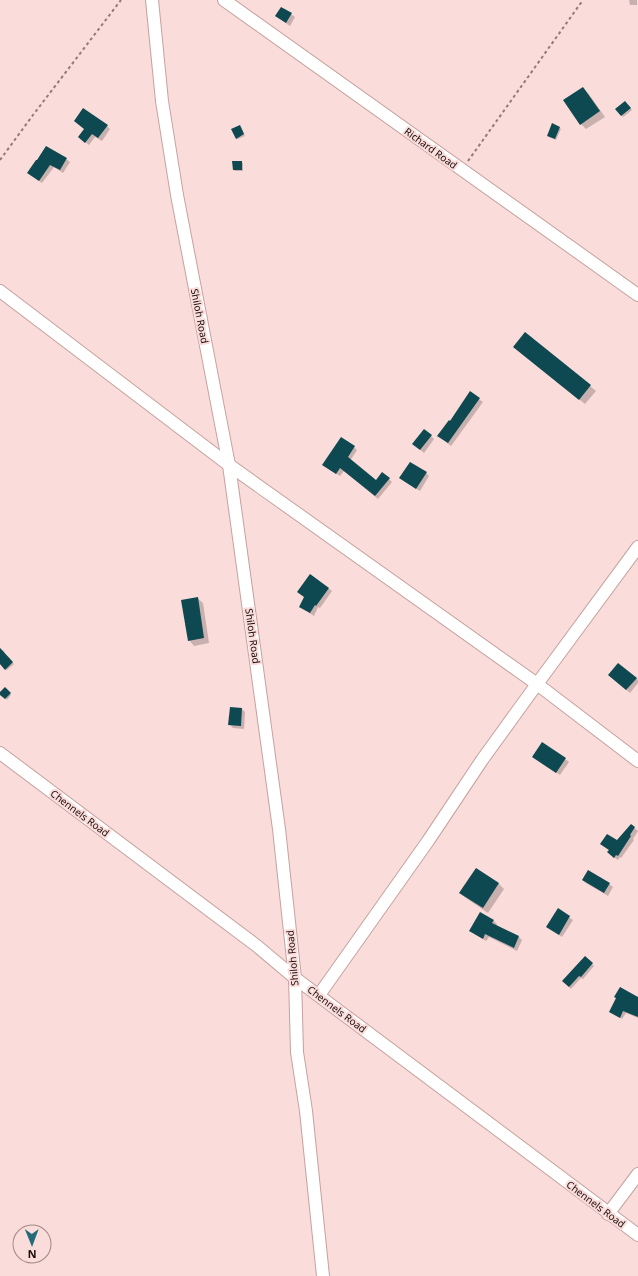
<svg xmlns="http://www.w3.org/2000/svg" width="638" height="1276" viewBox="0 0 638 1276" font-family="'Noto Sans',sans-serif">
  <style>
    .shadow { fill: #0003 }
    .building { fill: #0e4850 }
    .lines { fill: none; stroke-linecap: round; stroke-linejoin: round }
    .minor-casing { stroke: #c5a29f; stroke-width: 14 }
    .path { stroke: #917b7a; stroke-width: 2; stroke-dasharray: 3 3; stroke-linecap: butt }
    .minor { stroke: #fff; stroke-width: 12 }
    .labels { text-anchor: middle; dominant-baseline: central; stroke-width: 4; stroke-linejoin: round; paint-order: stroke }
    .street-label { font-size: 10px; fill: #180c0b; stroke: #fadcda }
  </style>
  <rect width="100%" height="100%" fill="#fadcda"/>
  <g class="shadow">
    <polygon points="629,0 637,0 637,5 630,5"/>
    <polygon points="282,8 295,17 290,26 276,16"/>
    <polygon points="583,88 588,93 605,117 586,129 581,124"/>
    <polygon points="625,102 632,110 623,117 616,109"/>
    <polygon points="75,121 107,126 110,129 102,141 95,137 89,145 79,137 85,129"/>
    <polygon points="553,125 561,129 556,140 549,137"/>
    <polygon points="241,127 245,136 238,139 236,138"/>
    <polygon points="66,159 70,162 63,173 54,167 42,183 28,173"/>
    <polygon points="241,162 243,163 243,171 235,171 234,170"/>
    <polygon points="520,352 590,386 596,391 585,404"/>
    <polygon points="470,393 483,402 451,446 442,439 450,422"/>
    <polygon points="431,436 434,439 424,453 417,447"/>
    <polygon points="354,447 357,450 350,461 376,481 389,479 392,482 378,499 344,471 340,476 327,468"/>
    <polygon points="426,473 429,476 420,491 404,481"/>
    <polygon points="311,575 332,591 320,608 318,607 314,616 300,607 305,598"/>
    <polygon points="197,598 203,603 209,643 194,646 189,640"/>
    <polygon points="0,648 5,652 4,653 14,664 7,670 0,664"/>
    <polygon points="612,678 636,678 638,680 638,683 630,693"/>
    <polygon points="5,689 11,695 7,700 0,693"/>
    <polygon points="231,708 242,709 245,712 244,729 233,728 229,724"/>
    <polygon points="565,759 569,762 560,775 537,760"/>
    <polygon points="631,825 638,831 633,839 634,840 621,858 620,857 618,860 612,856 610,851 601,844 617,841"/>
    <polygon points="476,869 499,884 504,889 488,913 466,898 460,893"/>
    <polygon points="583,880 609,884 613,887 608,896 586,883"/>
    <polygon points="558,910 573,920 562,937 547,927"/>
    <polygon points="494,921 497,924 496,926 519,937 522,940 517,951 489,937 486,941 470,930"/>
    <polygon points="592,964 594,966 583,979 581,978 571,989 563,981"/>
    <polygon points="638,998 638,1018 626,1013 622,1019 611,1012"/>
  </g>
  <g class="building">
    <polygon points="281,7 292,13 286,23 275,16"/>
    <polygon points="583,87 600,111 580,125 563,100"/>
    <polygon points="625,101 631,108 621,116 615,109"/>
    <polygon points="83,108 108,125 98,138 92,134 85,143 78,137 84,129 74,121"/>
    <polygon points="552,123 560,127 555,139 547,136"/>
    <polygon points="240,125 244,134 236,139 231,129"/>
    <polygon points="46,146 67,158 60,170 50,165 39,181 27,173 36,160 37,160"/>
    <polygon points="232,161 242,161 242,170 233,170"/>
    <polygon points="525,332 591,385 579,400 513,347"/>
    <polygon points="470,391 480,398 448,443 437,436 449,420 450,421"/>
    <polygon points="424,429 432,435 420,450 412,444"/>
    <polygon points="341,437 355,446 348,457 376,480 382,472 390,478 375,496 340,468 336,474 322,465"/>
    <polygon points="410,462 427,472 416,489 399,478"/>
    <polygon points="310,574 329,588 316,606 315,605 310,613 299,607 304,597 297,592"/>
    <polygon points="198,597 204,638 188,641 181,600"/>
    <polygon points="0,648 13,662 5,670 0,664"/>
    <polygon points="618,663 637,678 626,690 608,675"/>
    <polygon points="5,687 11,693 5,699 0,695 0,692"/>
    <polygon points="230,707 242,708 241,726 228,725"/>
    <polygon points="542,742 566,758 556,773 532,757"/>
    <polygon points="631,824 635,827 630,835 631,836 618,856 616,855 614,858 607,852 609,850 600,844 607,834 617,840"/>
    <polygon points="476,868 499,883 483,908 459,893"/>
    <polygon points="588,870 610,883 604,893 582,880"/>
    <polygon points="558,908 570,916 559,935 546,927"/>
    <polygon points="480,912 494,920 492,923 519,936 514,948 485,934 483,939 469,931"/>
    <polygon points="585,956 593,963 581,977 579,976 569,987 562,981"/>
    <polygon points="620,987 638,997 638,1017 623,1011 620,1018 609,1012 616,998 614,997"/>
  </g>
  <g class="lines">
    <defs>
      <g id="minor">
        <polyline points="152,0 162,101 177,195 229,465 279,829 295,978 297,1052 306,1111 323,1276"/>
        <polyline points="224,0 638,295"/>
        <polyline points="0,291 229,465 537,684 638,761"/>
        <polyline points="0,753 257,946 295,978 638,1235"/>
        <polyline points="319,995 428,841 482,760 537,684 638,547"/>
        <polyline points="608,1214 638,1174"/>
      </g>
    </defs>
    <use href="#minor" class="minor-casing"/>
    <g class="path">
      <polyline points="0,160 33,115 121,0"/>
      <polyline points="468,161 583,0"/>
    </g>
    <use href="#minor" class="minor"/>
  </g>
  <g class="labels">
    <g class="street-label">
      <text transform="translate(431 148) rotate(36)">Richard Road</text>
      <text transform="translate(200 316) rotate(79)">Shiloh Road</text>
      <text transform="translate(253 636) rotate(82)">Shiloh Road</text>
      <text transform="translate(80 813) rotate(37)">Chennels Road</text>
      <text transform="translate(292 958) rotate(-95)">Shiloh Road</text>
      <text transform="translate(337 1009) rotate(37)">Chennels Road</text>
      <text transform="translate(596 1204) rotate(37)">Chennels Road</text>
    </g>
  </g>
  <g transform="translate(32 1244) rotate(179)"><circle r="19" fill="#fadcda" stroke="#a08987"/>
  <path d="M0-3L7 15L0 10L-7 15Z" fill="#236c77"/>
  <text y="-6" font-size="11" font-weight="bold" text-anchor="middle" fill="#180c0b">N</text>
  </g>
</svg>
